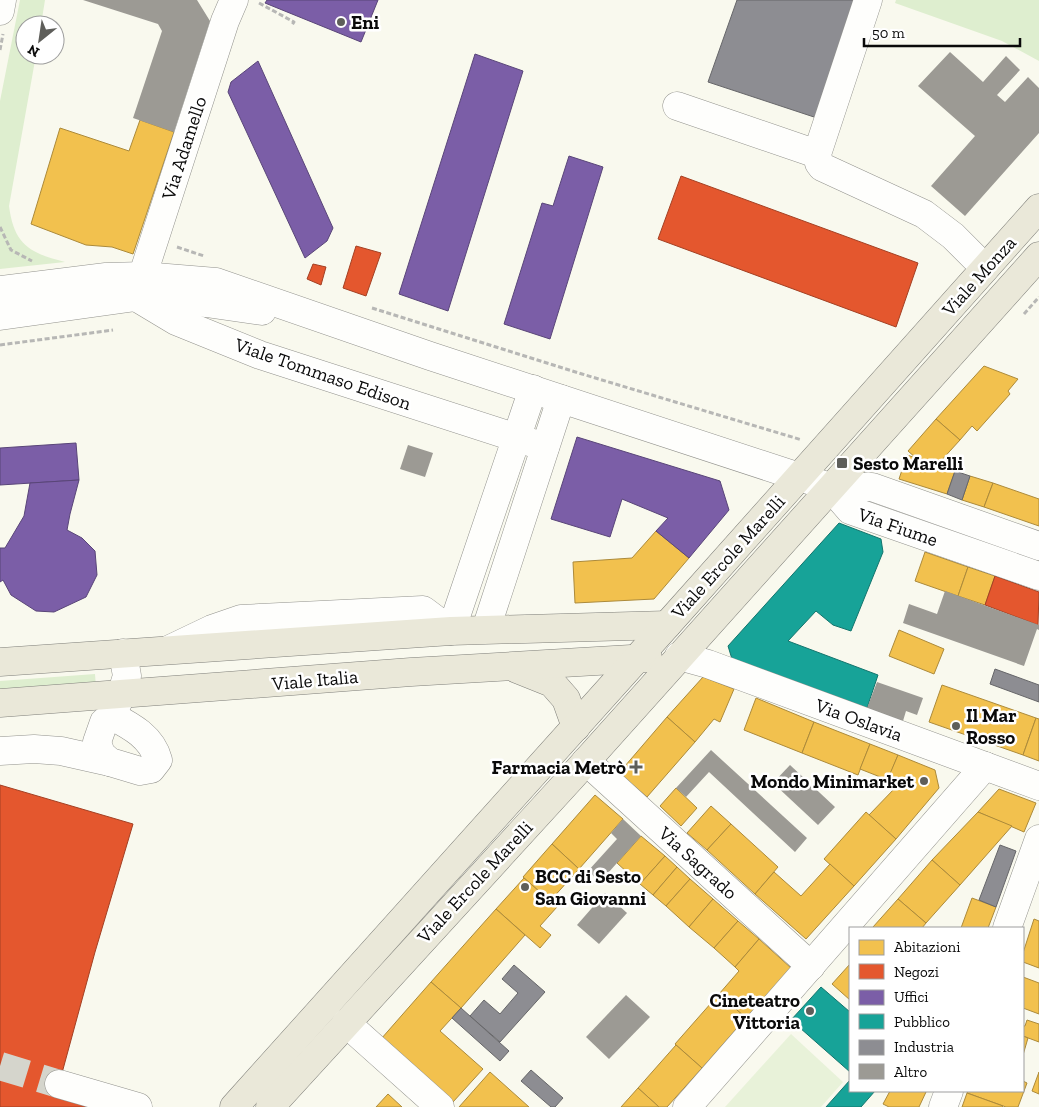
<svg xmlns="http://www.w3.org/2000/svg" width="1039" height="1107" viewBox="0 0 1039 1107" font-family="'Zilla Slab',serif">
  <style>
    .green { fill: #deeecf }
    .pitch { fill: #e8f2d9 }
    .homes { fill: #f2c14e; stroke: #ac8a3a }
    .shops { fill: #e4572e; stroke: #a34023 }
    .offices { fill: #7b5ea7; stroke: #594578 }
    .public { fill: #17a398; stroke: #13756d }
    .industry { fill: #8d8d92; stroke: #666669 }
    .building { fill: #9c9a94 }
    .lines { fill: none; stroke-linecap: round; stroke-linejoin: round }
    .minor-tunnel { stroke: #d5d5cc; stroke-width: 28; stroke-dasharray: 28 14; stroke-linecap: butt }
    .minor-casing { stroke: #92928d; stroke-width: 29 }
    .major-casing { stroke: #7f7f7a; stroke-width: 29 }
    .path { stroke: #b7b7b5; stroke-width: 3; stroke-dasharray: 5 2.5; stroke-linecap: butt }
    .minor { stroke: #fefefc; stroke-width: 28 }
    .major { stroke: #eae8d9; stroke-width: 28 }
    .poi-dot { fill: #5e5e5a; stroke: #fff; stroke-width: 2 }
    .labels { text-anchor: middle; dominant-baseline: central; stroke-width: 5; stroke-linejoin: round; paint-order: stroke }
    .poi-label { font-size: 19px; font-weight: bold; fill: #0a0a0a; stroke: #fff; text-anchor: start }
    .street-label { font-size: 19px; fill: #0a0a0a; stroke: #fff }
  </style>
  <rect width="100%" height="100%" fill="#f9f9ee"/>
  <g class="green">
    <path d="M20,0H45L41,25H25V55H36L9,206C14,245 30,253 65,262L0,269V101Z"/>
    <polygon points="896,0 1039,0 1039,61 1002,41 895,3"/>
    <polygon points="95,674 96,687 0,694 0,681"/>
  </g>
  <polygon class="pitch" points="791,1034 843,1082 821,1107 725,1107"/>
  <g class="homes">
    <polygon points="140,120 174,132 133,254 112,247 86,245 31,224 60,128 129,151"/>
    <polygon points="984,366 1018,379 1008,391 1010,394 977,431 972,426 960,440 936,419"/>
    <polygon points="936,419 960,440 939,463 916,458 908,451"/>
    <polygon points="907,455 955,471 947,494 899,479"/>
    <polygon points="970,476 993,483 984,507 962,500"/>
    <polygon points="993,483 1039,499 1039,526 984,507"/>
    <polygon points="656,531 689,558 654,599 575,603 573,562 632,558"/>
    <polygon points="925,552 968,567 958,596 915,581"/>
    <polygon points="968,567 995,576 985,605 958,596"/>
    <polygon points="899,630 944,649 934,674 889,656"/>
    <polygon points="703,677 734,689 720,722 714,719 695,742 667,717"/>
    <polygon points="942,685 1036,718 1023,755 929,722"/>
    <polygon points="756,698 814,722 802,753 744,730"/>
    <polygon points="667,717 695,742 647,797 619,773"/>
    <polygon points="1036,718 1039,719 1039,761 1023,755"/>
    <polygon points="814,722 870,744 858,775 802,753"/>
    <polygon points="870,744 898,755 888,780 860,769"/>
    <polygon points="898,755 935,770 939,788 896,839 869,815 895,788 886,783"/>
    <polygon points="676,788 697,808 681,826 660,806"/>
    <polygon points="999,789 1036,803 1024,832 978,812"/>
    <polygon points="595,795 623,819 579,869 552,844"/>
    <polygon points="711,806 731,824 707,850 687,833"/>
    <polygon points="866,812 896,839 854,886 824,859"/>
    <polygon points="978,812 1012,826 960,885 932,860"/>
    <polygon points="731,824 778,867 755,894 707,850"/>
    <polygon points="641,836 665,856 640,884 617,863"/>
    <polygon points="552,844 579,869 550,901 523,877"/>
    <polygon points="665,856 677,867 653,895 640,884"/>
    <polygon points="932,860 960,885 926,923 898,899"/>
    <polygon points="830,864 854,886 806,939 755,894 774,872 801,896"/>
    <polygon points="677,867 690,879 666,906 653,895"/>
    <polygon points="524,878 557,907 540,926 551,935 540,948 496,909"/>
    <polygon points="690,879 713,899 689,927 666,906"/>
    <polygon points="972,898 996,907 988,928 961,928"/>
    <polygon points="713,899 738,921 714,948 689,927"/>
    <polygon points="898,899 926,923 922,928 875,928 873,927"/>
    <polygon points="496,909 525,935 461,1008 431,982"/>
    <polygon points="1034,919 1039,921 1039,968 1023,962 1023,953"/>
    <polygon points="738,921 759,939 735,967 714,948"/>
    <polygon points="759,939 791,968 746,1018 719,994 739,971 735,967"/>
    <polygon points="850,964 850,1000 832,984"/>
    <polygon points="1023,977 1039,983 1039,1014 1023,1008"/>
    <polygon points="431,982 461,1008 440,1031 483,1069 453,1102 381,1039"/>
    <polygon points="719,994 746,1018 702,1068 675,1044"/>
    <polygon points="1027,1020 1039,1024 1039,1042 1023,1036 1023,1026 1025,1026"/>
    <polygon points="1023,1036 1028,1038 1023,1055"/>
    <polygon points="676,1045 702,1068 667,1107 659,1107 638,1088"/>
    <polygon points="490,1072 529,1107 459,1107"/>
    <polygon points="1039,1072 1039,1094 1032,1091"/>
    <polygon points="1023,1081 1027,1083 1018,1107 1006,1107 967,1093 968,1091 1023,1091"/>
    <polygon points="638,1088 659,1107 621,1107"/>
    <polygon points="890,1091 924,1091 926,1092 919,1107 889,1107 883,1104"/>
    <polygon points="967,1093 1003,1106 1002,1107 962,1107"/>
    <polygon points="388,1094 402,1107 376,1107"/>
  </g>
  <g class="shops">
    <polygon points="681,176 918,263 896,327 658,239"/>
    <polygon points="356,246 381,253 366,296 343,288"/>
    <polygon points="313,264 326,267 321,285 307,279"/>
    <polygon points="995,576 1039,592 1038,625 985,605"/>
    <polygon points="0,785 133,824 95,952 59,1084 111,1107 0,1107"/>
  </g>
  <g class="offices">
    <polygon points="267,0 378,0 361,42 265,3"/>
    <polygon points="475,54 523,71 448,311 399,294"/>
    <polygon points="258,61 333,228 327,241 305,258 228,92 231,82"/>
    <polygon points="569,156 603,167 550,339 504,324 542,203 553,206"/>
    <polygon points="577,437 720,481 729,510 689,558 656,531 668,518 622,499 610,537 551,519"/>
    <polygon points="76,443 79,480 0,485 0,448"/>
    <polygon points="79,480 70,514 67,530 82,538 95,551 97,575 86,597 54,612 36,611 11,595 3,580 0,582 0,548 5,548 24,516 30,483"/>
  </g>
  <g class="public">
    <polygon points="839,523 881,539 883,552 851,631 833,625 816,611 788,641 878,675 867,708 732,659 728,646"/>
    <polygon points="821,987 850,1012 850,1072 791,1020"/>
    <polygon points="850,1080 850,1091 875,1091 861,1107 826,1107"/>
  </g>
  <g class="industry">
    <polygon points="737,0 857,0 817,118 708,82"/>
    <polygon points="955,471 970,476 962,500 947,494"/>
    <polygon points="995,669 1039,685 1039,702 990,684"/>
    <polygon points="1000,845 1016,851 996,907 979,900"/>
    <polygon points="514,965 545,992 500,1042 470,1016 484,1000 500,1014 518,993 502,979"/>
    <polygon points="461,1008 509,1051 500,1061 452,1018"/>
    <polygon points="531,1070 563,1098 555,1107 551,1107 521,1081"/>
  </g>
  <g class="building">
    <polygon points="83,0 197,0 210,21 174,132 133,118 162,31 158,24"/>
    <polygon points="950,52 983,82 1006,56 1020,70 997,95 1005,102 1028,77 1039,88 1039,133 965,216 931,186 975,136 918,86"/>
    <polygon points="408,445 433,453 425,477 400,469"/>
    <polygon points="945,591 1039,625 1039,630 1037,629 1024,666 903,623 909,604 937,614"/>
    <polygon points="877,682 923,698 917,715 906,711 903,721 867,708"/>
    <polygon points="711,750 807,838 795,852 709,772 686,797 676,788"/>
    <polygon points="790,765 835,807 818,825 773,783"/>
    <polygon points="623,819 641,836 600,882 588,871 617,839 611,833"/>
    <polygon points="605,893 627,913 599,944 577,925"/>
    <polygon points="626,995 650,1017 609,1059 586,1037"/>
  </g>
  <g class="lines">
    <polyline class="minor-tunnel" points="0,1066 59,1084"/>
    <defs>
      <g id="minor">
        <polyline points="868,0 817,154 819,163 822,167 924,214 953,236 985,268"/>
        <polyline points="0,11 2,0"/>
        <polyline points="677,106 817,154"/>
        <polyline points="0,290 106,277 143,276 216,282 430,356 830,487 872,487 1039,546"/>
        <polyline points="137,293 225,21 234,0"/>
        <polyline points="136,297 176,321 260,355 545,447"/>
        <polyline points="0,316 136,297 206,303 262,311"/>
        <polyline points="830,487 850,510 1039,576"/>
        <polyline points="486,629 561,399"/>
        <polyline points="168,650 212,629 241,619 423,610 451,631 533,389"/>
        <polyline points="679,656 708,664 1039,786"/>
        <path d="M112,716C131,726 152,737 158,760L151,769L140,771L110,762L101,754L97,742L104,722L112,716L121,695L127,676L123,653"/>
        <polyline points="0,751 34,749 61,751 110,762"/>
        <polyline points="586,761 811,966"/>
        <polyline points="1007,928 1039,839"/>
        <polyline points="346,1023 440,1107"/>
        <polyline points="59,1084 138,1107"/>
        <polyline points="687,1107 985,766"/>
        <polyline points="943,1107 949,1091"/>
      </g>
      <g id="major">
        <polyline points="0,662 451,631 667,625"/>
        <polyline points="517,669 552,683 566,699 576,727"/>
        <polyline points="0,703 411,672 648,658"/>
        <polyline points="234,1107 667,625 1039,208"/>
        <polyline points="270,1107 571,778 1039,256"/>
      </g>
    </defs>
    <use href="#minor" class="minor-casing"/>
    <use href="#major" class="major-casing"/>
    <g class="path">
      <polyline points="259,3 294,22 292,25"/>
      <polyline points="0,50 3,34"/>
      <polyline points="0,227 11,250 32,261"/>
      <polyline points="177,247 204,256"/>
      <polyline points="372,308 582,374 802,440"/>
      <polyline points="1024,314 1039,297"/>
      <polyline points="0,345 113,330"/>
    </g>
    <use href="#minor" class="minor"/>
    <use href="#major" class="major"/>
  </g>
  <g class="poi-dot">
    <circle cx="341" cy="22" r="5"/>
    <rect x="836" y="457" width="12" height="12" rx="2.5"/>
    <circle cx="956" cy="726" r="5"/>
    <path d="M633.5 759.5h5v5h5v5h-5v5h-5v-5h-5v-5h5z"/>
    <circle cx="924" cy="781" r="5"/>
    <circle cx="525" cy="887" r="5"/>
    <circle cx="810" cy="1011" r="5"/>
  </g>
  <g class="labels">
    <g class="poi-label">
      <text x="351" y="22">Eni</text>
      <text x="853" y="463">Sesto Marelli</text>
      <text x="966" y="715">Il Mar<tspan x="966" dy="22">Rosso</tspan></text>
      <text x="626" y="767" text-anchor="end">Farmacia Metrò</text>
      <text x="914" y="781" text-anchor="end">Mondo Minimarket</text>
      <text x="535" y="876">BCC di Sesto<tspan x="535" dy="22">San Giovanni</tspan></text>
      <text x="800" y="1000" text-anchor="end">Cineteatro<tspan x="800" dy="22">Vittoria</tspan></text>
    </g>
    <g class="street-label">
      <text transform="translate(184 148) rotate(-72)">Via Adamello</text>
      <text transform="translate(979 276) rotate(-48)">Viale Monza</text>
      <text transform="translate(323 374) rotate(19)">Viale Tommaso Edison</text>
      <text transform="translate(898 527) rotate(19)">Via Fiume</text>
      <text transform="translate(728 557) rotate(-48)">Viale Ercole Marelli</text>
      <text transform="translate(315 680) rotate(-5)">Viale Italia</text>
      <text transform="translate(859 720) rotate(20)">Via Oslavia</text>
      <text transform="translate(698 863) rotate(42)">Via Sagrado</text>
      <text transform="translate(475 882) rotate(-47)">Viale Ercole Marelli</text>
    </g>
  </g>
  <rect x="849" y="927" width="175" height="165" fill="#ffffff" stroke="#9d9d9d"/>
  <rect x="859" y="940" width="25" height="15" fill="#f2c14e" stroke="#9d9d9d"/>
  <text x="894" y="952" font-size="15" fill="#0a0a0a">Abitazioni</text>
  <rect x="859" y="964" width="25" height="15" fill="#e4572e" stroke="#9d9d9d"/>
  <text x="894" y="977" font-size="15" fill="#0a0a0a">Negozi</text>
  <rect x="859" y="990" width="25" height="15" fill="#7b5ea7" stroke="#9d9d9d"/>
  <text x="894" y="1002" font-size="15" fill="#0a0a0a">Uffici</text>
  <rect x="859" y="1014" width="25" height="15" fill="#17a398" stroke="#9d9d9d"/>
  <text x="894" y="1027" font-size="15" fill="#0a0a0a">Pubblico</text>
  <rect x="859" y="1040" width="25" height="15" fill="#8d8d92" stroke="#9d9d9d"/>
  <text x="894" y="1052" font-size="15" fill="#0a0a0a">Industria</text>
  <rect x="859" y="1064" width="25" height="15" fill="#9c9a94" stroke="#9d9d9d"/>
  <text x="894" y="1077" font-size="15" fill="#0a0a0a">Altro</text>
  <g transform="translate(40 40) rotate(210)"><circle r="24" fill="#ffffff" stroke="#9d9d9d"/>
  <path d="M0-4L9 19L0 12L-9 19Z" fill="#5e5e5a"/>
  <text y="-8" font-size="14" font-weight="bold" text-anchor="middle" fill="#0a0a0a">N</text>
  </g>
  <path d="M864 38v8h156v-8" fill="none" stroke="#0a0a0a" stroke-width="2.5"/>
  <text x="872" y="38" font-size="15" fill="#0a0a0a" stroke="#ffffff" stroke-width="4" paint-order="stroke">50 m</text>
</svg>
